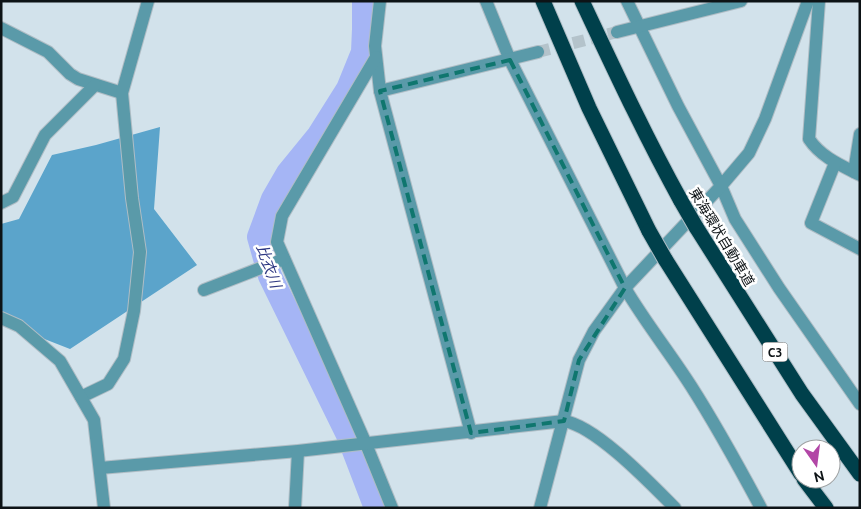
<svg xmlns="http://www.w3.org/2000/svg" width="861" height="509" viewBox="0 0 861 509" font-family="Ubuntu,'Noto Sans JP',sans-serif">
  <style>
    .forest { fill: #5ba4cb }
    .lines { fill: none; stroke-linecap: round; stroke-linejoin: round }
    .river { stroke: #a5b5f5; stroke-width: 24 }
    .minor-tunnel { stroke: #b4c3cb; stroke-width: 12; stroke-dasharray: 12 6; stroke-linecap: butt }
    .minor-casing { stroke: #afbdc5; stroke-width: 14 }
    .tertiary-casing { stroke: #afbdc5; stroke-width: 14 }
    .motorway-casing { stroke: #afbdc5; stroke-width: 17 }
    .minor { stroke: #5a9aa9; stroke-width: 12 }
    .tertiary { stroke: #5a9aa9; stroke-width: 12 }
    .motorway { stroke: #00404b; stroke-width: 15 }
    .motorway-bridge-casing { stroke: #afbdc5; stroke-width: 17; stroke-linecap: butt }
    .motorway-bridge { stroke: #00404b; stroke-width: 15 }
    .marked { fill: none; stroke: #0f766e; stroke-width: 4; stroke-dasharray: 10 6; stroke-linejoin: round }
    .labels { text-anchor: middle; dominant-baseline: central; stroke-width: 5; stroke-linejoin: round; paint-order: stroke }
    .shield { fill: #fff; stroke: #565a5c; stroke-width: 1 }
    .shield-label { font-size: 12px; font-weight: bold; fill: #0d1316 }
    .street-label { font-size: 14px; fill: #0d1316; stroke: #fff }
    .water-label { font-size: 15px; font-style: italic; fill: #2f3983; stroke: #fff }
  </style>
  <rect width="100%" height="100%" fill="#d2e2eb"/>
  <polygon class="forest" points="160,127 154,209 197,265 70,349 1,322 1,224 19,219 52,155 96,145"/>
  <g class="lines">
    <polyline class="river" points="364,1 364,29 363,52 348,89 319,135 288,173 273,199 259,237 270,276 348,435 376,508"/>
    <polyline class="minor-tunnel" points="538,52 617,32"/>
    <defs>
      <g id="minor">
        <polyline points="380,1 375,46 380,91 471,433"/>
        <path d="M486,1L510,60L625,288C645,322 670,353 691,386C716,425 739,467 761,508"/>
        <polyline points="627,1 678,106 721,186 735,219 779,288 860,404"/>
        <path d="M819,1L809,139C821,157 840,165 860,175"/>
        <polyline points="1,28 48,52 70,74 78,79 122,93"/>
        <polyline points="617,32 741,1"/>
        <polyline points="376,57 282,216 277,242 366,444 392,508"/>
        <polyline points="380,91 538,52"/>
        <polyline points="835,163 811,223 860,249"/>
        <polyline points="854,172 860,134"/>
        <polyline points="1,203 13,197 45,135 95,85"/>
        <polyline points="204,290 284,259"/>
        <polyline points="81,397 108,384 124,359 134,311 140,252 132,198 122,93 148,1"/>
        <path d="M100,468L298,451L564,421C596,426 651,484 675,508"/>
        <polyline points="295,508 298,451"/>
        <polyline points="540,508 579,360 594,331 625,288 721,186 749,153 765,119 808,1"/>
      </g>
      <polyline id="tertiary" points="1,318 19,326 60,361 94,420 104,508"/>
      <g id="motorway">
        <polyline points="543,1 589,108 649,231"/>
        <path d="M582,1C614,69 645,136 681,201"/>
        <polyline points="696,227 802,394 860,474"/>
        <polyline points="665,259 801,474"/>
        <polyline points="804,479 826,508"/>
      </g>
    </defs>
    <use href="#minor" class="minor-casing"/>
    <use href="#tertiary" class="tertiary-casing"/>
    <use href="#motorway" class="motorway-casing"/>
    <use href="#minor" class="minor"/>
    <use href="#tertiary" class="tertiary"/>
    <use href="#motorway" class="motorway"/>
    <defs>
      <g id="motorway-bridge">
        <polyline points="681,201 696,227"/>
        <polyline points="649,231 665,259"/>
      </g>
    </defs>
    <use href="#motorway-bridge" class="motorway-bridge-casing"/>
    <use href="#motorway-bridge" class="motorway-bridge"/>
  </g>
  <path class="marked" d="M510,60L625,288L579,360L564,421L471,433L380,91Z"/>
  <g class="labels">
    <rect class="shield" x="762.5" y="342.5" width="25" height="19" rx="4"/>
    <g class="shield-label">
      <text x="775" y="352">C3</text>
    </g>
    <g class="street-label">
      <text transform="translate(722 237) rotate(59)">東海環状自動車道</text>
    </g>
    <g class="water-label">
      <text transform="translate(269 266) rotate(70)">比衣川</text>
    </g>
  </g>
  <rect width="861" height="509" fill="none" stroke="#0d1316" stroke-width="5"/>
  <g transform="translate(816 464) rotate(166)"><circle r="24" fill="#ffffff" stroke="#9ea1a2"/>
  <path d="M0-4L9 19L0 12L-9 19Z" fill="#b246a6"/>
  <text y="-8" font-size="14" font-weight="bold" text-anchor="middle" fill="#0d1316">N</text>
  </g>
</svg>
